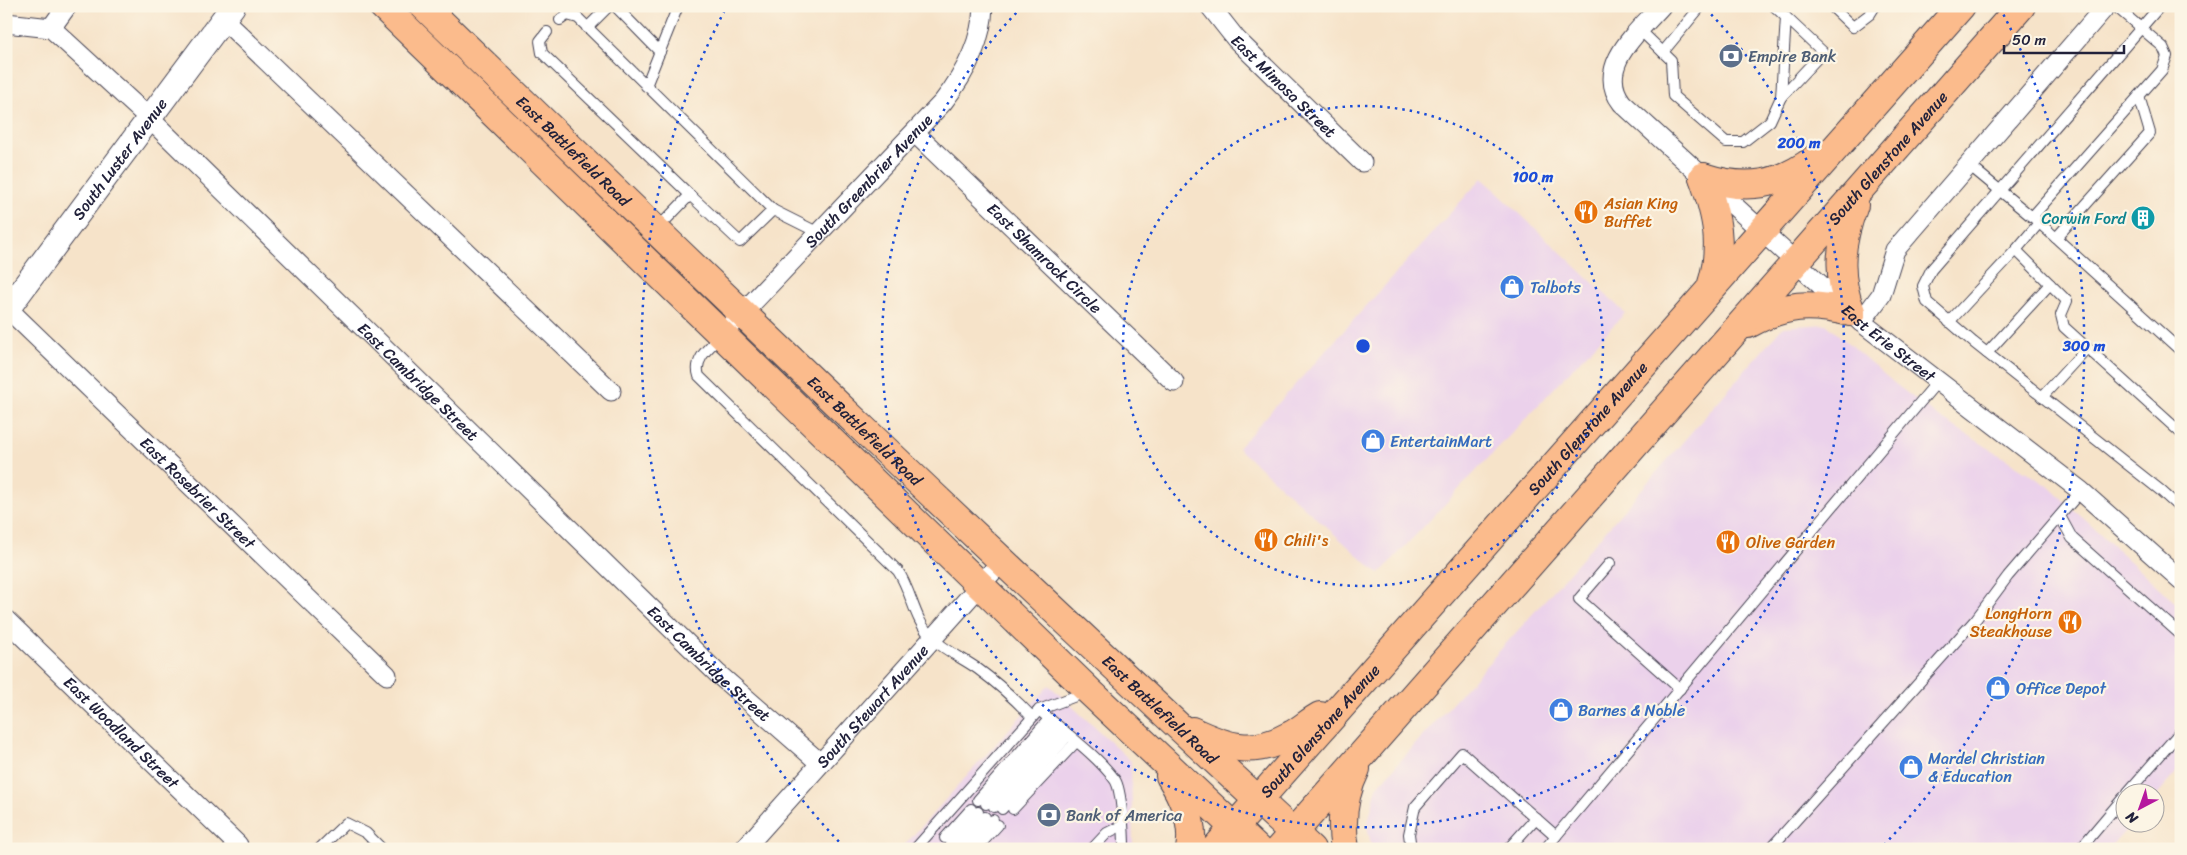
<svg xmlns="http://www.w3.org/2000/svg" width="2187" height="855" viewBox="0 0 2187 855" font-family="Sriracha,sans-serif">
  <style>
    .built { fill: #ebd1eb }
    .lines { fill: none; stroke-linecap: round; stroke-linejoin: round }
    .service-casing { stroke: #423f50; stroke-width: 12 }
    .minor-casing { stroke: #423f50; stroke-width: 21 }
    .tertiary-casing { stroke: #423f50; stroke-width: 26 }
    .primary-casing { stroke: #423f50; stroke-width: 30 }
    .service { stroke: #fff; stroke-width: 10 }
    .minor { stroke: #fff; stroke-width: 19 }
    .tertiary { stroke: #fff; stroke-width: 24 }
    .primary { stroke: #fbbb8c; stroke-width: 28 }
    .ring { fill: none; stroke: #1d4ed8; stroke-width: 2.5; stroke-dasharray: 2.5 5 }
    .labels { text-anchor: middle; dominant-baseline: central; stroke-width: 4.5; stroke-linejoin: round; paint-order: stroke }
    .service-label { font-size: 16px; fill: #4e5e75; stroke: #fcf5e5; text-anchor: start }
    .street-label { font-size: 16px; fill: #22223b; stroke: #fcf5e5 }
    .food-label { font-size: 16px; fill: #c56008; stroke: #fcf5e5; text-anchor: start }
    .culture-label { font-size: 16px; fill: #0d838f; stroke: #fcf5e5; text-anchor: end }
    .shop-label { font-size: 16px; fill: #366cbe; stroke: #fcf5e5; text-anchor: start }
    .centre { fill: #1d4ed8; stroke: #fcf5e5; stroke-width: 2.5 }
    .ring-label { font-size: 15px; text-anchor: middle; font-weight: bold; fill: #1d4ed8; stroke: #fcf5e5; stroke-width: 4.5; stroke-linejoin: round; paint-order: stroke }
  </style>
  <rect width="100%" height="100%" fill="#fcf5e5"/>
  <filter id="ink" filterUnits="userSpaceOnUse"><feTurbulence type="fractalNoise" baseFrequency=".02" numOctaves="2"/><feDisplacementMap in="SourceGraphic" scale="10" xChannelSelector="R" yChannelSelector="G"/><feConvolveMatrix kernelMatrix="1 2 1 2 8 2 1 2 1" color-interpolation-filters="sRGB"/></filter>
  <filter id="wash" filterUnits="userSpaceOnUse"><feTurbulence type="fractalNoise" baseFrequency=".0096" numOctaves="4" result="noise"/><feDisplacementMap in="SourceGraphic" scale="20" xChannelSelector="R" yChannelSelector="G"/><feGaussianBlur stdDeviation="1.12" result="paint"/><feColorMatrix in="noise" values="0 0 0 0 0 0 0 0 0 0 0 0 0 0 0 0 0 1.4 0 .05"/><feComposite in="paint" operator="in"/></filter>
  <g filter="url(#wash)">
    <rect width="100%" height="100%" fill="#f6e3c9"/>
    <g class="built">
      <polygon points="1482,178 1625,313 1379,574 1238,448"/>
      <polygon points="1826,324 1894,383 1936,415 2047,485 2181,608 2181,767 2155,797 2154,792 2124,792 2124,822 2132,823 2109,849 1372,849 1367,826 1377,787 1547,598 1783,327"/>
      <polygon points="1049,685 1131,761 1133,849 901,849"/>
    </g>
  </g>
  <g filter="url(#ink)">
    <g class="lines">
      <defs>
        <g id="service">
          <polyline points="615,6 660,52"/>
          <polyline points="1831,6 1853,27 1870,14 1875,6"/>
          <polyline points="2160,6 1931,270 1923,286 1927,302 1973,342 2160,490 2181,509"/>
          <polyline points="560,20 567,15 578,18 773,210"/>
          <polyline points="587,28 609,6"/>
          <polyline points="1640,30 1671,60 1673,96 1726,142 1743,142 1770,121 1781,97 1823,52 1774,6"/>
          <polyline points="547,32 540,41 542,53 690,195"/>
          <polyline points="1663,52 1701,6"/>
          <polyline points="646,86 678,6"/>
          <polyline points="1781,97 1786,17"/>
          <polyline points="1969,165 2032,217 2162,70 2167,56 2163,47 2115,6"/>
          <polyline points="2035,219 2181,351"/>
          <polyline points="2039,223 2016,250 2067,301 2061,315 2064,327 2181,433"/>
          <polyline points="656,230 690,195 740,242 773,210 819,233"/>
          <polyline points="2056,238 2150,133 2139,96"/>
          <polyline points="1949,322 2016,250"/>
          <path d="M721,336C710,347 693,359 699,376L898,571C912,592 914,621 933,639C946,651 964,659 978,669C997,683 1015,699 1032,717"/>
          <polyline points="1987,353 2050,284"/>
          <polyline points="2042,397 2087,348"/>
          <polyline points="2060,516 2072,538 2181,635"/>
          <polyline points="1610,563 1579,599 1680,689"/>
          <path d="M1039,710C1062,730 1098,756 1115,780C1122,790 1124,836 1124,849"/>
          <polyline points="2128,792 2181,731"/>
          <polyline points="978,800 1049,719"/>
          <polyline points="986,804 1056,725"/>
          <polyline points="994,807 1062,730"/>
          <polyline points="1002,809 1068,736"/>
          <polyline points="1013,809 1076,742"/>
          <polyline points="945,838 971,809"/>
          <polyline points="951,843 978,812"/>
          <polyline points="319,849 346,823 366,833 382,849"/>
          <polyline points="915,849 1039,710 1086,692"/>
          <polyline points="957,849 985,817"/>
          <polyline points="966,849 993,820"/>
          <polyline points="976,849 998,825"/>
          <polyline points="1092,849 1107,833 1123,825"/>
          <polyline points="1411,849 1409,834 1415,807 1462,753 1556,836"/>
          <polyline points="1508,849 1536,818"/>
          <polyline points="1545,849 1938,381"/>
          <polyline points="1770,849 1976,619 2008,576 2081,491"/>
          <polyline points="2080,849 2124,797"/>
        </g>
        <g id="minor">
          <path id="s1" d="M1210,6L1236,39L1362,162"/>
          <path id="s2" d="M1661,6C1639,31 1594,67 1622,103L1861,322L2081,491L2181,580"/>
          <polyline points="223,19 611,391"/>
          <path id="s3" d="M6,23L51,28L149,118L718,674L820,763"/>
          <polyline points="51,28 67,6"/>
          <path id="s4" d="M915,133L1174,382"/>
          <path id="s5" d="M8,309L387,675"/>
          <path id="s6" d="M734,322L943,102C965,74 982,43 983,6"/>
          <polyline points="1861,322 1881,295 1895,250 2106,6"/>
          <path id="s7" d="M6,620L238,845"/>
          <path id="s8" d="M744,849L1001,562"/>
        </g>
        <g id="tertiary">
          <path id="s9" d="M6,311L233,6"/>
        </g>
        <g id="primary">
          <polyline points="383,6 1089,691 1257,849"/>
          <path id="s10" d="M424,6C717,290 1011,573 1311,849"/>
          <path d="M1703,177C1746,191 1780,186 1816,158"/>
          <path d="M1703,177C1717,216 1724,247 1711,287"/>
          <path d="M1851,312C1836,274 1840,242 1854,205"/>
          <path d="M1748,324C1786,303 1809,303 1851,312"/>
          <path d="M1192,731C1228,748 1254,756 1291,735C1301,730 1309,722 1320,716"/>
          <path d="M1170,776C1183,797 1195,823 1190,849"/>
          <path id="s11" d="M1215,849L1961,6"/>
          <path id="s12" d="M1279,849L2021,6"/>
          <path d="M1345,849C1340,820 1343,795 1356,769"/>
        </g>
      </defs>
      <use href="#service" class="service-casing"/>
      <use href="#minor" class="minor-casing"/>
      <use href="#tertiary" class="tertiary-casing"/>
      <use href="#primary" class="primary-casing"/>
      <use href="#service" class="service"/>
      <use href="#minor" class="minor"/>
      <use href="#tertiary" class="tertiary"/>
      <use href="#primary" class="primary"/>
    </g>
  </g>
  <g class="ring">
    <circle cx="1363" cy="346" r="240"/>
    <path d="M1706 9A481 481 0 1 1 1020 9"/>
    <path d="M844 847A721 721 0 0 1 726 8M2000 8A721 721 0 0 1 1882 847"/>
  </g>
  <defs>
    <symbol id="bank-disc" viewBox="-11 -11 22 22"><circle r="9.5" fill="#5c6f8a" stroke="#fcf5e5"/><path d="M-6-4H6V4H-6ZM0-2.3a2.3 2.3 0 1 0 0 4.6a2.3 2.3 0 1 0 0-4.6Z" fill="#fff"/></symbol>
    <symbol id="restaurant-disc" viewBox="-11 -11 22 22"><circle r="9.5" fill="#e8710a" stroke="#fcf5e5"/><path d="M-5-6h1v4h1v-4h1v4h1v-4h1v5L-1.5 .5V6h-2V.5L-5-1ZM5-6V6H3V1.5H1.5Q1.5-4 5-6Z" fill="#fff"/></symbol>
    <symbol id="building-disc" viewBox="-11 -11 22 22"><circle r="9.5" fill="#0f9aa8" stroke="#fcf5e5"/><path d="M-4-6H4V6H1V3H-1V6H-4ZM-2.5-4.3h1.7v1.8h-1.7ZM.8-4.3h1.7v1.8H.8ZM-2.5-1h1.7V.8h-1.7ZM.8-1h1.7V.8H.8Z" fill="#fff"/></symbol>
    <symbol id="shop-disc" viewBox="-11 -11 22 22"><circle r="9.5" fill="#3f7fe0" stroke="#fcf5e5"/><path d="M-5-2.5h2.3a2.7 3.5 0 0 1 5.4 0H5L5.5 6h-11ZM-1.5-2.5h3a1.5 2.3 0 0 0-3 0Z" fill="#fff"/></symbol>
  </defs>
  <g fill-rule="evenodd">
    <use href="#bank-disc" x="1717" y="42" width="28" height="28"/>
    <use href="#restaurant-disc" x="1572" y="198" width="28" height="28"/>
    <use href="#building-disc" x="2129" y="204" width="28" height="28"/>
    <use href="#shop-disc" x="1498" y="273" width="28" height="28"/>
    <use href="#shop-disc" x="1359" y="427" width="28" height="28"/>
    <use href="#restaurant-disc" x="1252" y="526" width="28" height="28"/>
    <use href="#restaurant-disc" x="1714" y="528" width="28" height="28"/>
    <use href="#restaurant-disc" x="2056" y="608" width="28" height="28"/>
    <use href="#shop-disc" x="1984" y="674" width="28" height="28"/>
    <use href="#shop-disc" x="1547" y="696" width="28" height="28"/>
    <use href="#shop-disc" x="1897" y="753" width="28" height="28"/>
    <use href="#bank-disc" x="1035" y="801" width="28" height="28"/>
  </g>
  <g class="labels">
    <g class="service-label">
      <text x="1748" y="56">Empire Bank</text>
      <text x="1066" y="815">Bank of America</text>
    </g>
    <g class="street-label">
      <text stroke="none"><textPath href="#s1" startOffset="109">East Mimosa Street</textPath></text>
      <text stroke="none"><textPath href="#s10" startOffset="208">East Battlefield Road</textPath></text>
      <text stroke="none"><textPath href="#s9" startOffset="190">South Luster Avenue</textPath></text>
      <text stroke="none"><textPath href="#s12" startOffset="921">South Glenstone Avenue</textPath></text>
      <text stroke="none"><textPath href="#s6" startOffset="195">South Greenbrier Avenue</textPath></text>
      <text stroke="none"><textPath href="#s4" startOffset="180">East Shamrock Circle</textPath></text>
      <text stroke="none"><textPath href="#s2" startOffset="474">East Erie Street</textPath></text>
      <text stroke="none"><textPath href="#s3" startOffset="555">East Cambridge Street</textPath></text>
      <text stroke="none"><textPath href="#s11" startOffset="562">South Glenstone Avenue</textPath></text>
      <text stroke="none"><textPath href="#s10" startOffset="612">East Battlefield Road</textPath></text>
      <text stroke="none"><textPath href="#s5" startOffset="264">East Rosebrier Street</textPath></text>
      <text stroke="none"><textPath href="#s3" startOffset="960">East Cambridge Street</textPath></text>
      <text stroke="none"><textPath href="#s8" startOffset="192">South Stewart Avenue</textPath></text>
      <text stroke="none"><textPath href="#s10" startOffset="1018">East Battlefield Road</textPath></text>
      <text stroke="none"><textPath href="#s11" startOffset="158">South Glenstone Avenue</textPath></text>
      <text stroke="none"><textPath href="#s7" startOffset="161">East Woodland Street</textPath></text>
    </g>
    <g class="food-label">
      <text x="1604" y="203">Asian King<tspan x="1604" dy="18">Buffet</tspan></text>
      <text x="1284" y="540">Chili's</text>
      <text x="1746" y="542">Olive Garden</text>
      <text x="2052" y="613" text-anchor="end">LongHorn<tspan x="2052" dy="18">Steakhouse</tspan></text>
    </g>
    <g class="culture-label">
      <text x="2126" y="218">Corwin Ford</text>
    </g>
    <g class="shop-label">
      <text x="1530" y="287">Talbots</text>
      <text x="1390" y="441">EntertainMart</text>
      <text x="2016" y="688">Office Depot</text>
      <text x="1578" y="710">Barnes &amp; Noble</text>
      <text x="1928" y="758">Mardel Christian<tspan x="1928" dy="18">&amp; Education</tspan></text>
    </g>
  </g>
  <circle cx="1363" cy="346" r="8" class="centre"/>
  <g class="ring-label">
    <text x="1799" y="148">200 m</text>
    <text x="1533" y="182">100 m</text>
    <text x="2084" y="351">300 m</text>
  </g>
  <rect width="2187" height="855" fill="none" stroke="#fcf5e5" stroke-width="25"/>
  <g transform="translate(2140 808) rotate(221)"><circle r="24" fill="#fcf5e5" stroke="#a5a1a1"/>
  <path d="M0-4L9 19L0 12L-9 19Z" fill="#b5179e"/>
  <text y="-8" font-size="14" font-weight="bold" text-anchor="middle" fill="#22223b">N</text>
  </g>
  <path d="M2004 45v8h120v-8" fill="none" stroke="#22223b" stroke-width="2.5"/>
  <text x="2012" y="45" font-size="15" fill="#22223b" stroke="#fcf5e5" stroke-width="4" paint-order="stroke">50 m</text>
</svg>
